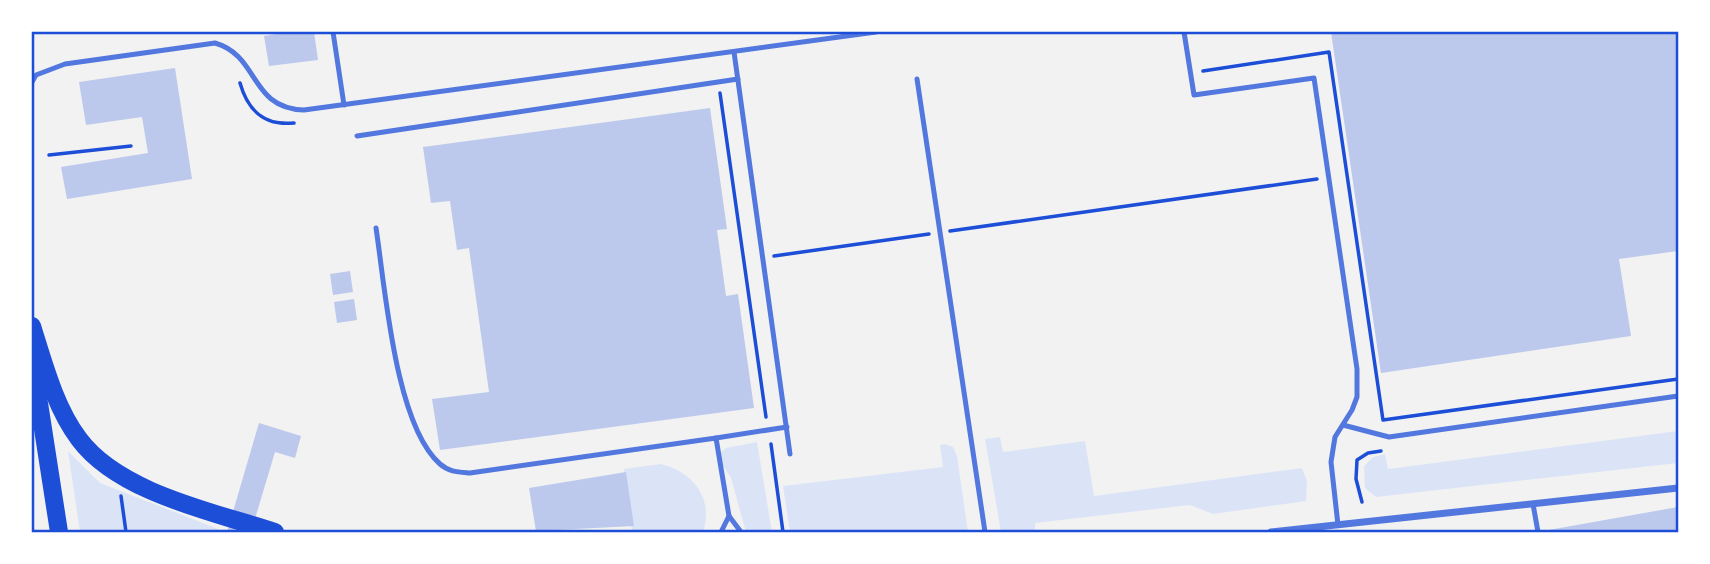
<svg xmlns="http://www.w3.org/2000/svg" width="1710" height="564" viewBox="0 0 1710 564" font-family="'DejaVu Sans',sans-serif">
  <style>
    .green { fill: #dbe4f7 }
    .building { fill: #bdc9ec }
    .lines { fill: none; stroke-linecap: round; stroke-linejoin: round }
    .path { stroke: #1d4ed8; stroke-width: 3.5 }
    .service { stroke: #5277de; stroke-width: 5 }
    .minor { stroke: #5277de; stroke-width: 7 }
    .primary { stroke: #1d4ed8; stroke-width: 18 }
    .neatline { fill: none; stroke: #1d4ed8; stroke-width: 2.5 }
  </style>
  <rect width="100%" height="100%" fill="#f2f2f2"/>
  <g class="green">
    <polygon points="1678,431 1678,463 1376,497 1365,488 1364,466 1373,457 1385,454 1388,469"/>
    <polygon points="1000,437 1003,452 1085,441 1094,496 1302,468 1307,481 1306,501 1213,514 1190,505 1035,523 1035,530 1001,532 985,439"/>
    <polygon points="757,442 772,532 746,532 731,478 720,461 721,452 726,448"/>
    <polygon points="945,444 953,447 957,456 968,532 790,532 783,486 943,467 940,445"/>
    <polygon points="68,451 100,483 226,532 80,532"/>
    <path d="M660,464C693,471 714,499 703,532H632L624,469Z"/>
  </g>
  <g class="building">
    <polygon points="276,32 314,32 318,60 269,66 264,36 277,34"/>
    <polygon points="1331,32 1678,32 1678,251 1619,259 1631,336 1381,373"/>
    <polygon points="175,68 192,179 67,199 61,167 148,153 142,117 86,125 79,82"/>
    <polygon points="710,108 727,229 717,230 726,296 738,294 754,408 440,450 432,399 489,392 469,248 457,250 450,201 431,203 423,147"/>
    <polygon points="350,271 353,292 333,295 330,274"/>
    <polygon points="354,299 357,320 337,323 334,302"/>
    <polygon points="259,423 301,436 295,458 275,452 251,532 227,532"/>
    <polygon points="626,472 634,526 536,531 529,488"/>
    <polygon points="1678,507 1678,532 1544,532 1543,531"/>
  </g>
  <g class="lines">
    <g class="path">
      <polyline points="1203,71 1329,52 1383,420 1678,379"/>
      <path d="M240,83C248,111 264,126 294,123"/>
      <polyline points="720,93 766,417"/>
      <polyline points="49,155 131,146"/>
      <polyline points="950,231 1317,179"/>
      <polyline points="774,256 929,234"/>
      <polyline points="771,444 783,532"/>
      <polyline points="121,496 126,532"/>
      <polyline points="1362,502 1356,479 1357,460 1368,453 1381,451"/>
    </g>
    <g class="service">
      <polyline points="333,32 344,105"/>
      <polyline points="1184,32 1194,95 1314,78 1357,369 1357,397 1352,410 1335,437 1331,462 1338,525"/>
      <polyline points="734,52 790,454"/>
      <polyline points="917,79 985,532"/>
      <path d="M32,82L36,75L65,64L215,43C260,56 249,108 304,110L876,32"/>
      <polyline points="357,136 738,79"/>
      <path d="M376,228C385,286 395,425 440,464C449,472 458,472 470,473L716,438L729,516L741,532"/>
      <polyline points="1343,425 1389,437 1678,396"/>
      <polyline points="716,438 787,427"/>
      <polyline points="1533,504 1538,532"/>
      <polyline points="721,532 729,516"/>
    </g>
    <polyline class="minor" points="1271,532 1678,488"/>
    <g class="primary">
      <path d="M32,326C44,364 55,407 79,439C119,493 214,512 275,532"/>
      <polyline points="32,358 59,532"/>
    </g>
  </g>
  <rect width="1710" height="564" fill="none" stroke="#ffffff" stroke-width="66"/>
  <rect x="33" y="33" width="1644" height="498" class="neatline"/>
</svg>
